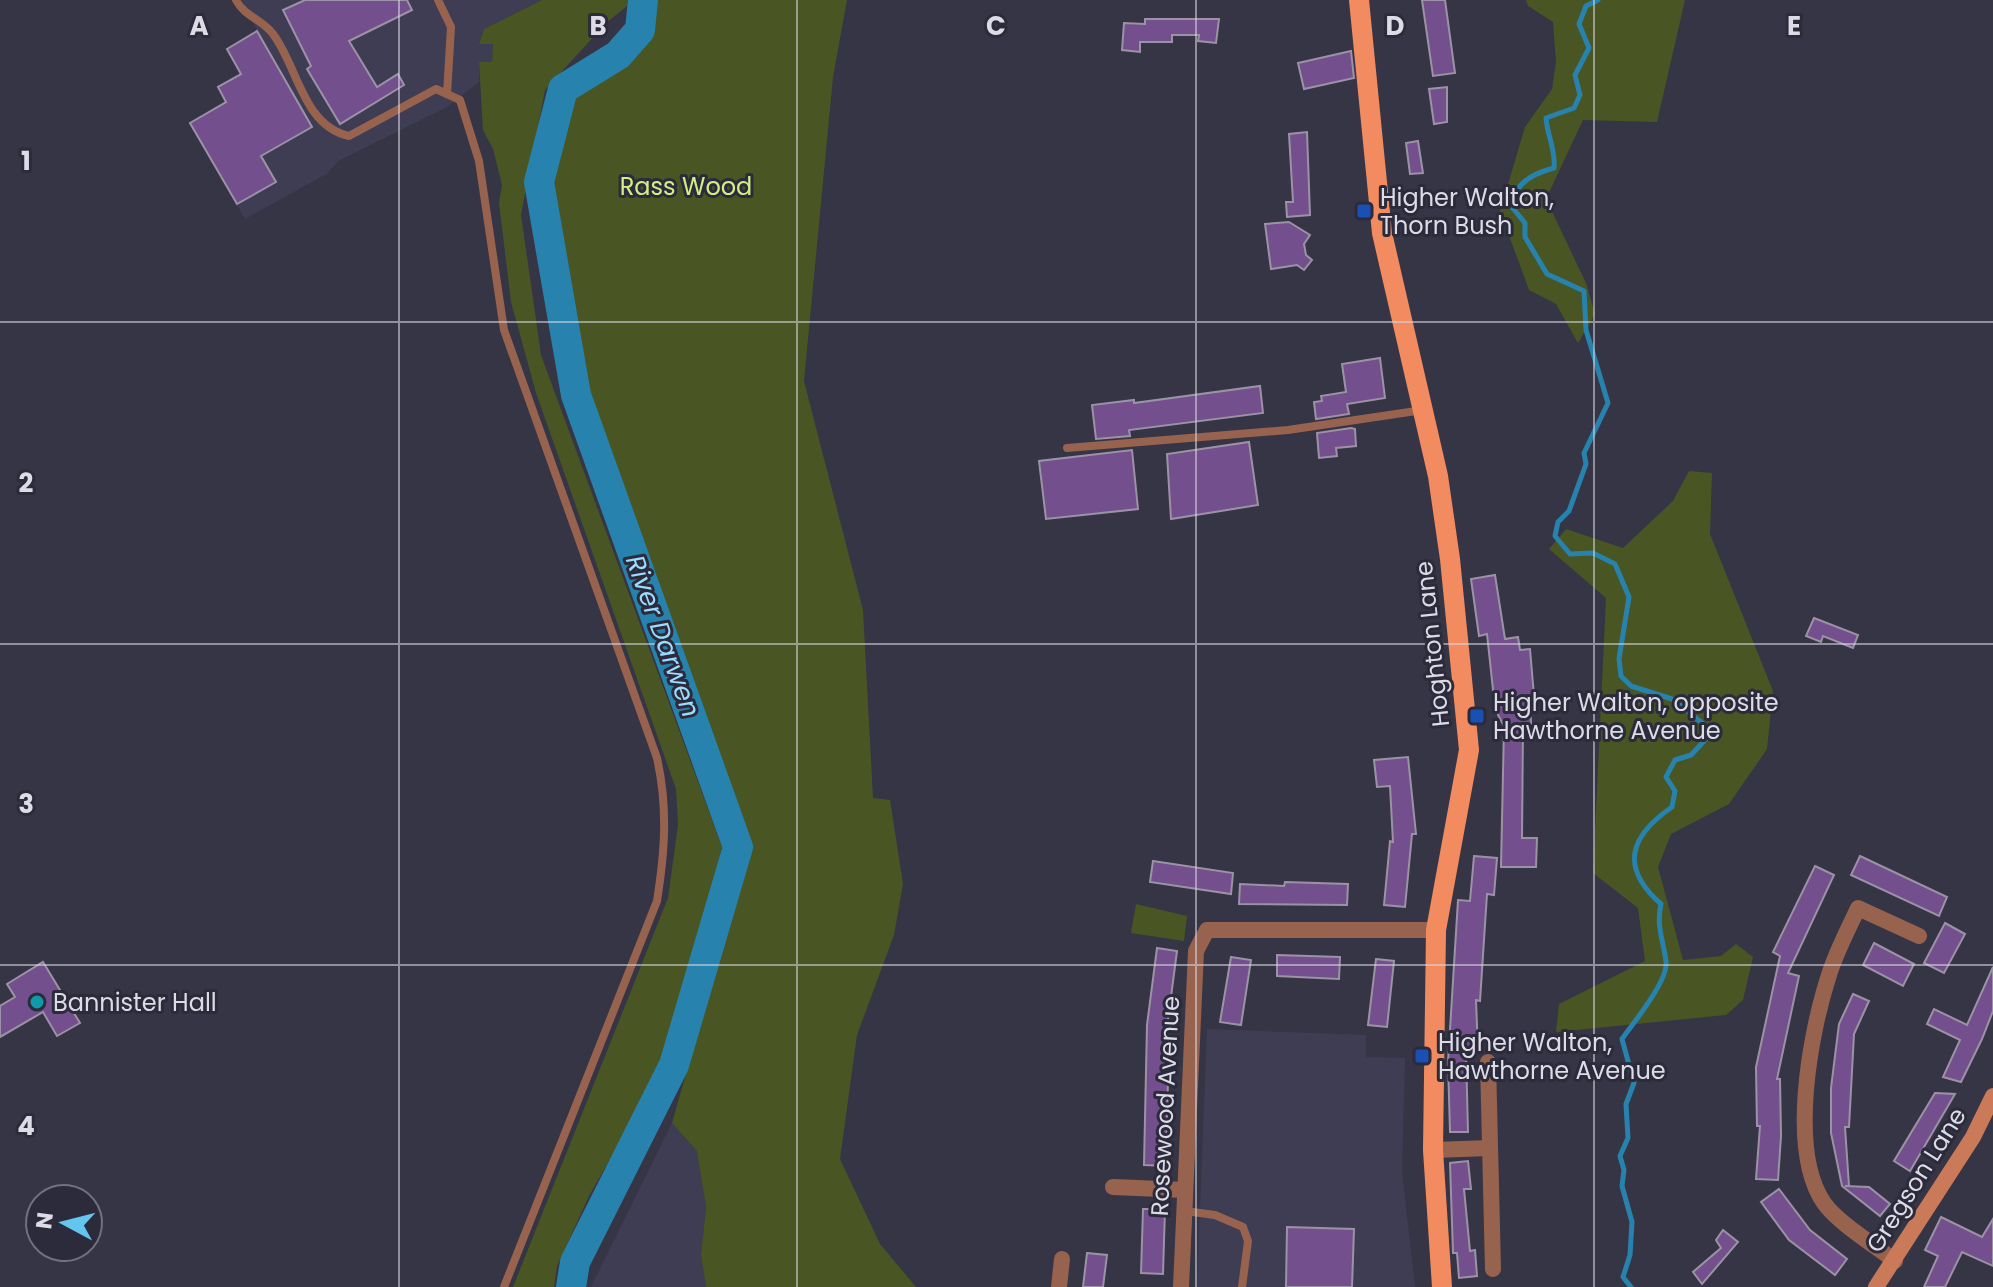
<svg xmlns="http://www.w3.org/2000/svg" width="1993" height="1287" viewBox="0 0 1993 1287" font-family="Poppins,sans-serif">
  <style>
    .built { fill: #3f3d54 }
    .green { fill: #495523 }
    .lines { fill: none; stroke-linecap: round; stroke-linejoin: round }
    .stream { stroke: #2783ad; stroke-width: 5 }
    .river { stroke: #2783ad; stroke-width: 30 }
    .building { fill: #734f8d; stroke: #9c92a5; stroke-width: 2 }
    .lane { stroke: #97634e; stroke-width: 8 }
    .street { stroke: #97634e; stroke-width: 16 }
    .secondary { stroke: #cb7a59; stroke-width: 16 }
    .primary { stroke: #f38b60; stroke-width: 20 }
    .grid { fill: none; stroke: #dcdbe6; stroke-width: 2; stroke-opacity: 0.55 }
    .transit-dot { fill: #1a4fb4; stroke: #2c2b3b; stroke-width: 3 }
    .culture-dot { fill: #0f9aa8; stroke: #2c2b3b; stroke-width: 3 }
    .labels { text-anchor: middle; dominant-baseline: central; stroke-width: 6; stroke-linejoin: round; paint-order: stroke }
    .park-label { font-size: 24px; fill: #d3ee85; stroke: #2c2b3b }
    .poi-label { font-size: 24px; fill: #dcdbe6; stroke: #2c2b3b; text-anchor: start }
    .street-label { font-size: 24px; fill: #dcdbe6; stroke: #2c2b3b }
    .water-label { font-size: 26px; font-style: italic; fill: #9cdcff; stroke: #2c2b3b }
    .grid-label { font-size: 26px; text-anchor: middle; font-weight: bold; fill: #dcdbe6; stroke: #2c2b3b; stroke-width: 6; stroke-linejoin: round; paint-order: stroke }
  </style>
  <rect width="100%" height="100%" fill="#363546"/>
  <g class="built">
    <polygon points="242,0 542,0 484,29 479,43 493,44 492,62 479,62 479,82 447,107 338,161 328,173 245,219 190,123 226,102 218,87 241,74 227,49 257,31"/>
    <polygon points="1207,1029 1366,1035 1366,1057 1405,1058 1402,1172 1415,1287 1197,1287"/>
    <polygon points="672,1123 697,1150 706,1207 701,1255 706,1287 591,1287"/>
  </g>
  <g class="green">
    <polygon points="542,0 628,0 627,6 606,23 545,90 521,215 541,355 722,847 665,1062 589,1196 557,1266 554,1287 513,1287 668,898 678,825 676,789 536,393 511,302 499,203 502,185 493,149 483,130 479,62 492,62 493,44 479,44 484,29"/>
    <polygon points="647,0 847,0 833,77 804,381 863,610 873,798 890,800 903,884 894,935 857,1035 840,1159 880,1244 916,1287 706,1287 701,1255 706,1207 697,1151 672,1123 751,846 587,391 548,182 568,93 618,63 643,31"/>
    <polygon points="1526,0 1685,0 1657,122 1583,120 1546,199 1586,283 1595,314 1578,343 1556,304 1529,290 1500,211 1525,127 1552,89 1556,62 1553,22 1528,6"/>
    <polygon points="1689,471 1712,473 1710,534 1773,691 1767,749 1729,804 1671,834 1658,867 1683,960 1721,956 1736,944 1753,957 1743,1000 1726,1015 1556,1032 1559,1004 1645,961 1638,908 1593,873 1606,598 1549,549 1566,529 1623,548 1673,501"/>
    <polygon points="1136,904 1187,916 1184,941 1131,933"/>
  </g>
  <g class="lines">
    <path class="stream" d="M1598,0L1586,6L1579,24L1589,48L1575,75L1580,95L1574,108L1546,118C1547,135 1556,150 1554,168C1534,173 1514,183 1511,206L1525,223V237L1547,274L1584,291L1586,330L1608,403L1584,453L1586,464L1569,511L1558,522L1555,536L1570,554L1593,553L1615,564L1629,597L1619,659L1621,676L1631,686L1672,699L1707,727L1706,739L1691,755L1675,760L1666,777L1675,791L1672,807C1630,836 1619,867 1661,904C1656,926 1663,939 1666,961C1669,980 1634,1022 1622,1039L1634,1083L1626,1104L1628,1138L1620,1156L1624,1170L1622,1186L1632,1222L1630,1255L1623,1277L1631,1287"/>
    <polyline class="river" points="571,1287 575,1262 674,1065 738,847 576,395 539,182 563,89 618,55 640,30 643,0"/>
  </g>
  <g class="building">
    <polygon points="305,0 407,0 412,10 349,41 377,87 398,74 404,85 340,124 307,69 311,66 283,10"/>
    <polygon points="1422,0 1445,0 1455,73 1433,76"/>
    <polygon points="1145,19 1219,19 1216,43 1198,41 1199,35 1172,35 1172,42 1140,42 1140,52 1122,50 1124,23 1145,24"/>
    <polygon points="257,31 312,127 261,156 276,182 237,204 190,123 226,102 218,87 241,74 227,49"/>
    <polygon points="1351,51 1354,78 1304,89 1298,63"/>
    <polygon points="1447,87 1447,122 1434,124 1429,89"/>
    <polygon points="1307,132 1310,215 1287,217 1286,202 1293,202 1289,134"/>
    <polygon points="1418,141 1423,173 1410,174 1406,143"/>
    <polygon points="1289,222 1310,235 1304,244 1306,255 1312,260 1304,270 1297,265 1271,269 1265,224"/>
    <polygon points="1380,358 1385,398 1347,404 1349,414 1316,419 1314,402 1322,401 1321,396 1346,392 1342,364"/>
    <polygon points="1260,386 1263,413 1129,430 1130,436 1096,439 1092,405 1134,400 1134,403"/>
    <polygon points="1351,428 1355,429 1356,446 1336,448 1337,456 1319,458 1317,433"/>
    <polygon points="1249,442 1258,505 1171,519 1167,454"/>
    <polygon points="1132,450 1138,509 1046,519 1039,461"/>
    <polygon points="1495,575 1505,639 1518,637 1520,650 1530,649 1534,696 1530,696 1531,724 1523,725 1522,838 1537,838 1536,867 1501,867 1504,726 1498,715 1497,699 1494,699 1487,634 1479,636 1471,579"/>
    <polygon points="1814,618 1858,635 1853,648 1823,636 1821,642 1806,636"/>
    <polygon points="1408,757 1416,834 1412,834 1405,907 1384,905 1390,841 1393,842 1390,786 1377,787 1374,760"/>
    <polygon points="1474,856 1497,858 1494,895 1487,894 1480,1001 1476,1000 1478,1052 1466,1053 1468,1132 1450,1132 1448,1062 1458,900 1470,901"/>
    <polygon points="1860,856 1947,897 1939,916 1851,875"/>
    <polygon points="1153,861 1233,873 1231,894 1150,882"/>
    <polygon points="1815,866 1834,875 1788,973 1799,976 1777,1079 1780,1079 1781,1136 1778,1180 1756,1179 1760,1126 1757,1126 1756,1067 1780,956 1773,952"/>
    <polygon points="1285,882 1348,884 1347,905 1239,904 1240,884 1284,886"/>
    <polygon points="1945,923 1965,934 1944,973 1924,963"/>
    <polygon points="1874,943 1914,964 1903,986 1863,965"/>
    <polygon points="1157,948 1177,951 1166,1035 1169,1035 1166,1166 1144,1165 1147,1025"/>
    <polygon points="1277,955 1340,957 1339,979 1277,976"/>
    <polygon points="1231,957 1251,960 1241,1025 1220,1022"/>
    <polygon points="1376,959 1394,961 1387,1027 1368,1025"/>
    <polygon points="43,962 80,1023 57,1036 43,1012 0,1037 0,1006 15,997 7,984"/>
    <polygon points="1993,967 1993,1011 1982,1039 1961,1082 1943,1077 1960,1040 1927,1024 1934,1009 1967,1025"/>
    <polygon points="1853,994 1869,1001 1854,1034 1849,1127 1845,1127 1849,1186 1845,1186 1869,1187 1890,1204 1880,1216 1842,1186 1831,1133 1831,1088 1839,1024"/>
    <polygon points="1935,1093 1955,1094 1910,1171 1894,1161"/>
    <polygon points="1468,1161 1471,1189 1464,1189 1470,1251 1475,1250 1477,1276 1459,1278 1457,1253 1453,1253 1450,1163"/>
    <polygon points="1779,1189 1810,1230 1847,1259 1835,1275 1789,1240 1761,1202"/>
    <polygon points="1143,1209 1165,1209 1163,1274 1141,1273"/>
    <polygon points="1941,1217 1982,1237 1993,1219 1993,1266 1962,1252 1945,1287 1924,1287 1938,1256 1925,1250"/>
    <polygon points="1287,1227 1354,1229 1352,1287 1286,1287"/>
    <polygon points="1723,1230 1738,1242 1702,1284 1693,1272 1721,1248 1716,1240"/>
    <polygon points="1087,1253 1107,1255 1103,1287 1083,1287"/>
  </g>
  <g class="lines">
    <g class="lane">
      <path d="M236,0C244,16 263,20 273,34C298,67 303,126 349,136L436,89L460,100L479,161L504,330L657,758C668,808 665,850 657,901L504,1287"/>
      <polyline points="438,0 451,27 447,94"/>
      <polyline points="1067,448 1288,430 1423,410"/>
      <polyline points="1185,1211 1215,1215 1243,1227 1248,1241 1242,1287"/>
    </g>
    <g class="street">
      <polyline points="1488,1062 1493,1269"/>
      <polyline points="1433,1150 1490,1148"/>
      <polyline points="1113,1187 1185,1190"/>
      <path d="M1895,1261C1876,1246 1838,1223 1824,1203C1788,1151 1810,1033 1829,975C1836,952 1848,930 1858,908L1919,936"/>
      <polyline points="1059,1287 1062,1259"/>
      <polyline points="1181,1287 1196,951 1207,930 1436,930"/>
    </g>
    <polyline class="secondary" points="1876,1287 1973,1137 1993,1096"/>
    <polyline class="primary" points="1359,0 1382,233 1438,476 1450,559 1469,750 1436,930 1433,1150 1442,1287"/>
  </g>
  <path class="grid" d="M399,0V1287M797,0V1287M1196,0V1287M1594,0V1287M0,322H1993M0,644H1993M0,965H1993"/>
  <g class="transit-dot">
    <rect x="1356" y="203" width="16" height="16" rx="4"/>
    <rect x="1469" y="708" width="16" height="16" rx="4"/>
    <rect x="1414" y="1048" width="16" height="16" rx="4"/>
  </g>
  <circle class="culture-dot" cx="37" cy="1002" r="8"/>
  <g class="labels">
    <g class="park-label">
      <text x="686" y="186">Rass Wood</text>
    </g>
    <g class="poi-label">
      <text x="1380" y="197">Higher Walton,<tspan x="1380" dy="28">Thorn Bush</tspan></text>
      <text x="1493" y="702">Higher Walton, opposite<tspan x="1493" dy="28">Hawthorne Avenue</tspan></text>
      <text x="53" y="1002">Bannister Hall</text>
      <text x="1438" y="1042">Higher Walton,<tspan x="1438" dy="28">Hawthorne Avenue</tspan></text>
    </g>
    <g class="street-label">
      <text transform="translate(1432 644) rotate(-96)">Hoghton Lane</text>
      <text transform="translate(1165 1106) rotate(-87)">Rosewood Avenue</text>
      <text transform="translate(1916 1180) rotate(-58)">Gregson Lane</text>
    </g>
    <g class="water-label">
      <text transform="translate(663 636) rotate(70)">River Darwen</text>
    </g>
  </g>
  <g class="grid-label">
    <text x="199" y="35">A</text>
    <text x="598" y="35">B</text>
    <text x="996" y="35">C</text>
    <text x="1395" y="35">D</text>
    <text x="1794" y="35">E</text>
    <text x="26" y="170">1</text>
    <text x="26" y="492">2</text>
    <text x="26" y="813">3</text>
    <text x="26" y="1135">4</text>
  </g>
  <g transform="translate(64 1223) rotate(277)"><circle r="38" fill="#2c2b3b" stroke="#72717f" stroke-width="2"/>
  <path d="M0-6L14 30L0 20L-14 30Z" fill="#64c5ee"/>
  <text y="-12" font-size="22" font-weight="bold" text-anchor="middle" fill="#dcdbe6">N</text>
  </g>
</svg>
